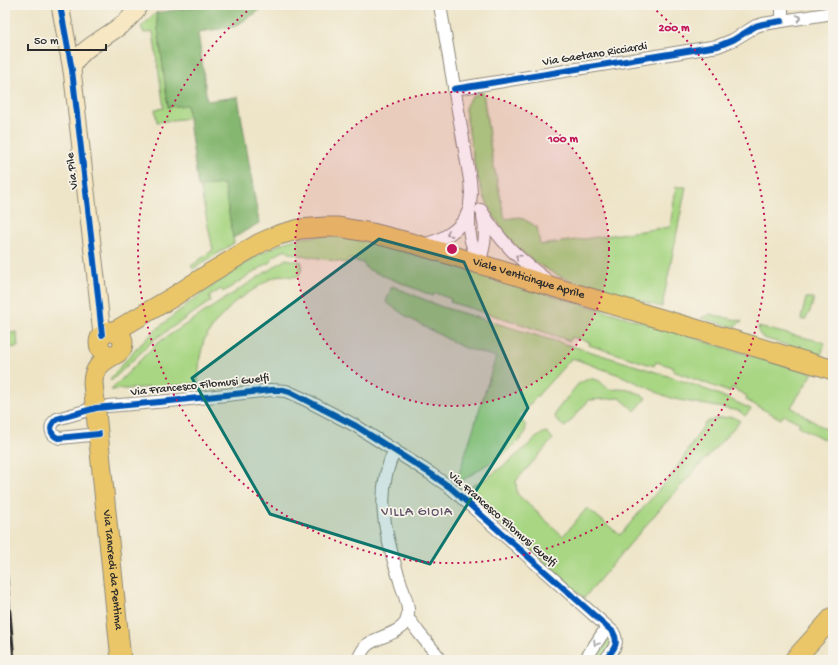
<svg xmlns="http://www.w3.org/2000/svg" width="838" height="665" viewBox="0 0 838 665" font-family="'Gochi Hand',sans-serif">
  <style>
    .green { fill: #a8d683; stroke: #6a8057 }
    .forest { fill: #86b771; stroke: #58714e }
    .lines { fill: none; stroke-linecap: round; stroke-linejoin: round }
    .street-casing { stroke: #8c887a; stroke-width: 14 }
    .secondary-casing { stroke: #8c887a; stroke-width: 19 }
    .primary-casing { stroke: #8c887a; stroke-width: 21 }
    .street { stroke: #fff; stroke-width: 12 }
    .secondary { stroke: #f7e8c3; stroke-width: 17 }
    .primary { stroke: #ebc669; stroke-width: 19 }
    .rail { stroke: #2b2b2b; stroke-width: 3 }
    .cycleway-casing { stroke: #f7f3e8; stroke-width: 8 }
    .cycleway { stroke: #0057b8; stroke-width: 6 }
    .oneway { stroke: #a0a0a0 }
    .marked { fill: #0f766e; fill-opacity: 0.2; stroke: #0f766e; stroke-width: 3; stroke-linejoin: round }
    .ring { fill: none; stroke: #c2185b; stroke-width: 2; stroke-dasharray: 2 4 }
    .labels { text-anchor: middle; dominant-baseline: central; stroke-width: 3.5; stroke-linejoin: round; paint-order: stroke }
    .street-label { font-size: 12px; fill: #2b2b2b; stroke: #f7f3e8 }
    .neighbourhood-label { font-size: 13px; letter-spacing: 1px; fill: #5f546b; stroke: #f7f3e8 }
    .centre { fill: #c2185b; stroke: #f7f3e8; stroke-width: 2 }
    .ring-label { font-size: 12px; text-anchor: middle; font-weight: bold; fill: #c2185b; stroke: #f7f3e8; stroke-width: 3.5; stroke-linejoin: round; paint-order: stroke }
  </style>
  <rect width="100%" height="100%" fill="#f7f3e8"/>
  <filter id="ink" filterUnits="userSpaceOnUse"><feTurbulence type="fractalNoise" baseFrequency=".025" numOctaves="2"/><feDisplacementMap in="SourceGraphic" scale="8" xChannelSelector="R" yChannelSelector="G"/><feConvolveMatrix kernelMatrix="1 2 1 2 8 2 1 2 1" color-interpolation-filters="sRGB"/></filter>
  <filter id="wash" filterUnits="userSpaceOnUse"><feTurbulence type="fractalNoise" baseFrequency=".012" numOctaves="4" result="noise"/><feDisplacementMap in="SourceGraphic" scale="16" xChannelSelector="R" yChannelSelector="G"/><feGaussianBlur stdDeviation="0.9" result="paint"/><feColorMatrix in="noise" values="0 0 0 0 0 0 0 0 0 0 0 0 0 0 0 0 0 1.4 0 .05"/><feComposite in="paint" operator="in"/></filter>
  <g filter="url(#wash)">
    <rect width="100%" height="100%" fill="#eee5c9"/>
    <g class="green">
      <polygon points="156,13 168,107 187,104 189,118 157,122 155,109 164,108 153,32 144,33 141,27"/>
      <path d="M483,92L492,157L505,219L520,217L537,227L540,245L670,227L676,187H686L662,307L576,283L555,274L533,261L515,246L496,220L484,197L476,173L465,109C468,99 473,95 483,92Z"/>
      <polygon points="224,184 234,243 193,269 191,266 213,250 200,186"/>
      <path d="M335,236L363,240L393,248L619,315L768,361L813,373L791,407L833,434V444L798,426L800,423L784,415L781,419L746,400L747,396L732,388L729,392L673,371V367L656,362L654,366L589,345L590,342L571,337L570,341L512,321L450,302L451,299L435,293L433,296L367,269L363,263L349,259L347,263L289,253L286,249L273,257L270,262L223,292L221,289L209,297L211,301L155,339L111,381L110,379C140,340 178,310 218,282C242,265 267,247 295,239C308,236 322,236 335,236Z"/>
      <polygon points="286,259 302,262 301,271 298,276 293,277 281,275 270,279 236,301 216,322 204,340 200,357 198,384 111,390 156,344 223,300"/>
      <path d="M392,286L442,307L575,347L582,349C639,367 698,383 751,409L745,416L739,411L674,399L663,395L642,385L622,376L572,358L519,416L526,426L525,433L518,442L503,454L460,482L458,477L496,357L462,347L407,317L386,302Z"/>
      <path d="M806,298H814C812,306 810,313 805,320H803L801,319Z"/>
      <polygon points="711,314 713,315 742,321 733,327 701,318"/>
      <polygon points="758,327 819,341 825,343 821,355 763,338 759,333"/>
      <polygon points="17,332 18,347 5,348 5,334"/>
      <path d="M588,379C603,378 600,385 610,389C613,390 617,389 619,389C631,390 636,391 646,398L635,411L620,398L589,400L565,427C558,422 552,419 557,410L578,384Z"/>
      <polygon points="733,417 740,421 659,510 584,598 532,550 464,492 466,489 484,480 510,461 536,438 543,433 547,432 553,439 516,481 517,494 563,536 587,508 620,535 674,472 706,422 719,418"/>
      <polygon points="608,636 610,636 613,639 603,660 591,660"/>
    </g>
    <polygon class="forest" points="208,5 268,5 234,27 198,32 207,101 238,97 259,223 233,238 224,184 198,187 187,105 168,107 156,13"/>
  </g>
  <g filter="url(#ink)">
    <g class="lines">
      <defs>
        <g id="street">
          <polyline points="440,5 470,180 471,193 469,215 469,229 471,241 479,264"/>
          <polyline points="782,5 782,21 833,13"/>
          <polyline points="454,89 718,46 733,40 756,26 763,24 782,21"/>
          <path d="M481,210C500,242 519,259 548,281"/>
          <path d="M422,245C440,241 461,231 468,212"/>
          <path d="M479,264C484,247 487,235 483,217"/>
          <path d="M108,406L180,400L271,390L286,391L304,399L356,426L431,474L451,488L613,632C620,644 613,650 605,660"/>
          <path d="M99,434L60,438C49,435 49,425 57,419L96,408L101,407"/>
          <polyline points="407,620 411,622 419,633 438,656 440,660"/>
          <path d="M358,660C360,655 363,649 367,645C378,636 404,633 407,619C411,607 403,593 400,581C386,538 373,493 395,450"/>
          <polyline points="585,660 607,627"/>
        </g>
        <g id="secondary">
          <polyline points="60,5 72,70 98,296 102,335"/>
          <path d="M72,70C78,43 127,32 139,5"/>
        </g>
        <g id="primary">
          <circle cx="111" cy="343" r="12"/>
          <path id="s1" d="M115,331L173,297L210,273L260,243L278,235L300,229L325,227H338L372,233L415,244L560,289L824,367L833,370"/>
          <path id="s2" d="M114,355C102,362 93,368 93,383L121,660"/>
          <polyline points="794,660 833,617"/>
        </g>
      </defs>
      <use href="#street" class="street-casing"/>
      <use href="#secondary" class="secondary-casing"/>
      <use href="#primary" class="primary-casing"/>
      <use href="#street" class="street"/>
      <use href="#secondary" class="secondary"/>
      <use href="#primary" class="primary"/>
      <polyline class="rail" points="5,556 14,660"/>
      <defs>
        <g id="cycleway">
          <polyline points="60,5 72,70 98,296 102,335"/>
          <polyline points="454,89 718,46 733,40 756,26 763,24 782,21"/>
          <path d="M99,434L58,438C49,434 49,425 57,419L96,408L180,400L271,390H283L290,392L356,426L431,474L451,488L613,632C620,644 613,650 605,660"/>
        </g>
      </defs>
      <use href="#cycleway" class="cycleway-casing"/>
      <use href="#cycleway" class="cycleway"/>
    </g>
    <defs><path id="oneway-chevron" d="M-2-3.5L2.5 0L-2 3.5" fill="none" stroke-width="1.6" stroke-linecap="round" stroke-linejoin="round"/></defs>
    <g class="oneway">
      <use href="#oneway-chevron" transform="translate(799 18) rotate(-10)"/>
      <use href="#oneway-chevron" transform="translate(449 234) rotate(148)"/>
      <use href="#oneway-chevron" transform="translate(518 257) rotate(-138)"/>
      <use href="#oneway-chevron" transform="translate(596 643) rotate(123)"/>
    </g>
  </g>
  <path class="marked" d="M379,239L464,262L528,408L430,564L270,514L192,378Z"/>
  <circle cx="452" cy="249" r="157" fill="#c2185b" fill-opacity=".12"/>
  <g class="ring">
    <circle cx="452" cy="249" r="157"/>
    <path d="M652 7A314 314 0 1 1 252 7"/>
  </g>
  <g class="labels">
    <g class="street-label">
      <text transform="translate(595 55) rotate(-9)">Via Gaetano Ricciardi</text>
      <text transform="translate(73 171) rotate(-97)">Via Pile</text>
      <text stroke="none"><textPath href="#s1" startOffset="448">Viale Venticinque Aprile</textPath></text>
      <text transform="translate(200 386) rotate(-6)">Via Francesco Filomusi Guelfi</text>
      <text transform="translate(502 520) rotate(41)">Via Francesco Filomusi Guelfi</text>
      <text stroke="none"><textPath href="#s2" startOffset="225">Via Tancredi da Pentima</textPath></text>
    </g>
    <g class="neighbourhood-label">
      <text x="417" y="512">VILLA GIOIA</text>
    </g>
  </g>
  <circle cx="452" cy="249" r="6" class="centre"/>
  <g class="ring-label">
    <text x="674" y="31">200 m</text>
    <text x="563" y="142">100 m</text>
  </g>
  <rect width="838" height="665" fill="none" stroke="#f7f3e8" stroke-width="20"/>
  <path d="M28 44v6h78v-6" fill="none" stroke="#2b2b2b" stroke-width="2"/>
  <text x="34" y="44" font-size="12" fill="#2b2b2b" stroke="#f7f3e8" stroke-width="3" paint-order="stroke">50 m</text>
</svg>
